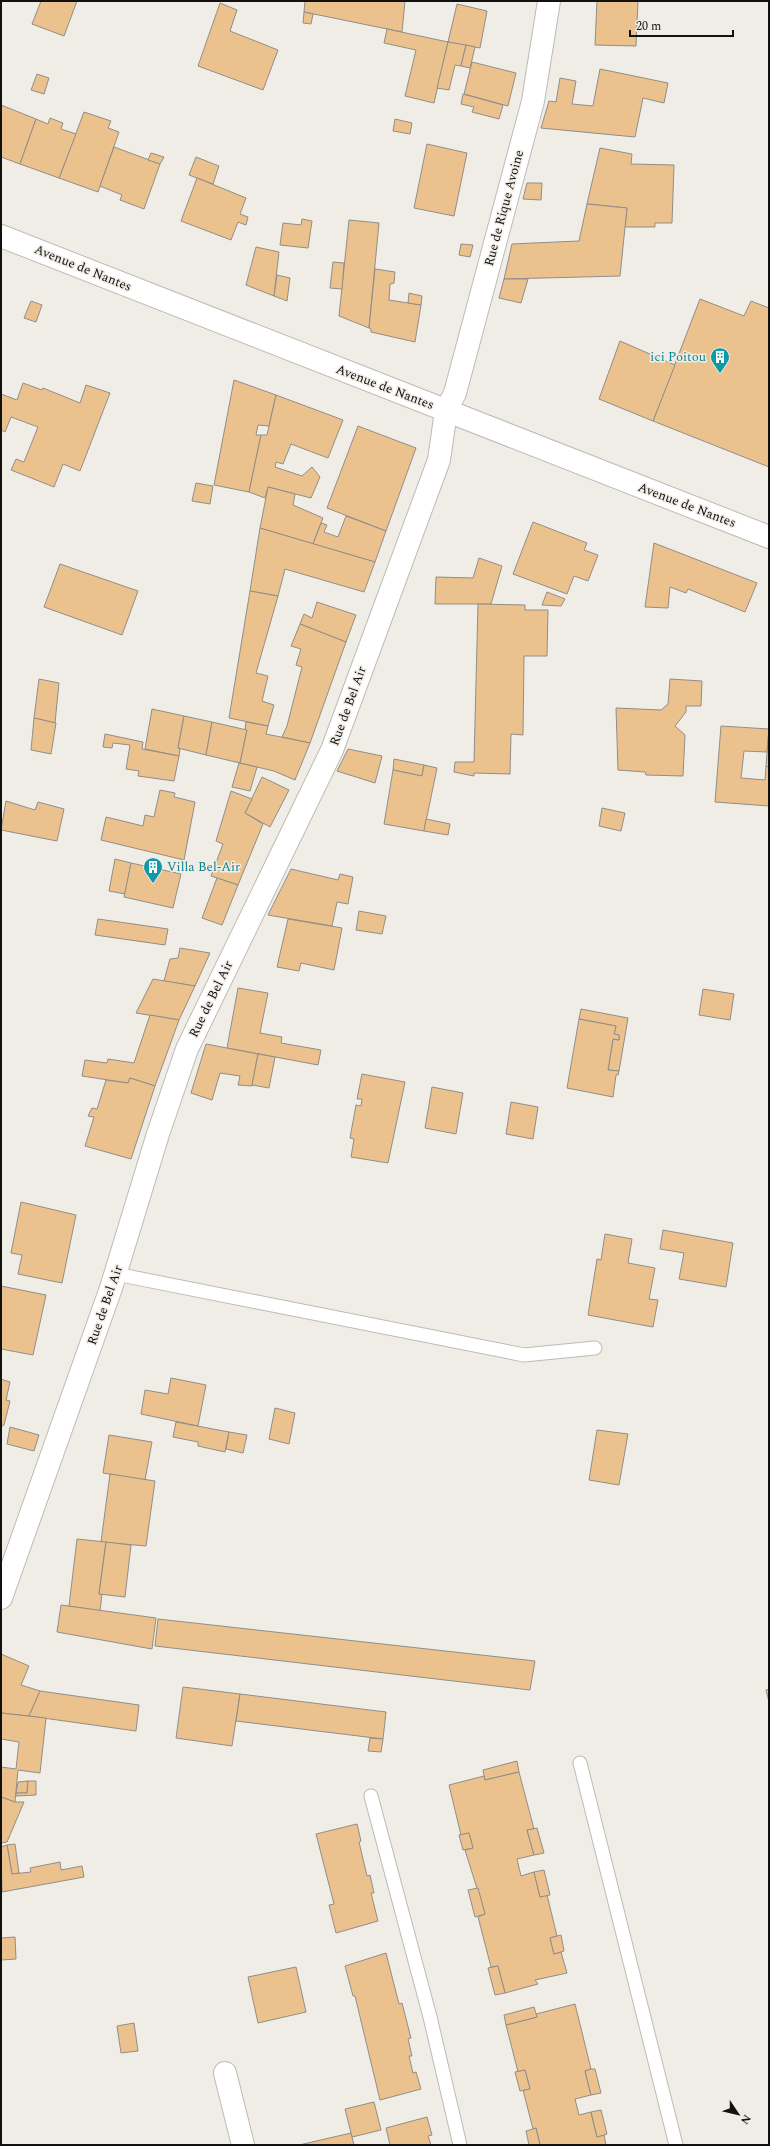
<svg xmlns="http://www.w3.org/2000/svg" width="770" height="2146" viewBox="0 0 770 2146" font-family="Spectral,serif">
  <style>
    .building { fill: #ebc28d; stroke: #928d88 }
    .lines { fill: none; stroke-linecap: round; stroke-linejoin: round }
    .lane-casing { stroke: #bdbbb5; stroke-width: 15 }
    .street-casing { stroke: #bdbbb5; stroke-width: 24 }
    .secondary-casing { stroke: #bdbbb5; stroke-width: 24 }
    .lane { stroke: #fff; stroke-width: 13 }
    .street { stroke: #fff; stroke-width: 22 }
    .secondary { stroke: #fff; stroke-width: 22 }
    .labels { text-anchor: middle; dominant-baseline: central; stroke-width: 3; stroke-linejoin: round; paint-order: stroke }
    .street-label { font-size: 13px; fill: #12110f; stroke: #f0ede7 }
    .culture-label { font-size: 13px; fill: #0d838f; stroke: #f0ede7; text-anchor: end }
  </style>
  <rect width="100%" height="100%" fill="#f0ede7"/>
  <g class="building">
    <polygon points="41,1 77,1 64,36 32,24"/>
    <polygon points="305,1 405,1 402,32 304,12"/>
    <polygon points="597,1 638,1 636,46 595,45"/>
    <polygon points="220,3 237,10 230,31 278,50 263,90 198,66"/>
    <polygon points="457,4 487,11 480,48 448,42"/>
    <polygon points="304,12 313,14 311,24 303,23"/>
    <polygon points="387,29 448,42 434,103 405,96 416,50 384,43"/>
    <polygon points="448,42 466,45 461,66 455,65 449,90 437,88"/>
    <polygon points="466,45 475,47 470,68 461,66"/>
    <polygon points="472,62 516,73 508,106 464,94"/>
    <polygon points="600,69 668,83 664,103 643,98 635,137 541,128 549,101 556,102 560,78 576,81 572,104 593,106"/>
    <polygon points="37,74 49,78 44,94 31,90"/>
    <polygon points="463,94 503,105 499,119 472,112 474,107 461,104"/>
    <polygon points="1,105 36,119 20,164 1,157"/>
    <polygon points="84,112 111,121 108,128 119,132 98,192 59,178"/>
    <polygon points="50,118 63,123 61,129 76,134 59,178 20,164 36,119 48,124"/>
    <polygon points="395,119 412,123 410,134 393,131"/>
    <polygon points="427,144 467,153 454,216 414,208"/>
    <polygon points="114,147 160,164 144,209 120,200 122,195 100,186"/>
    <polygon points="600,148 632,154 631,164 674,165 672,223 655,223 655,227 625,227 627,208 587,204"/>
    <polygon points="151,153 164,157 160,164 148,160"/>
    <polygon points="196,157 219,166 213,184 189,175"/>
    <polygon points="197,178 246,198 240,214 248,217 246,225 238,222 231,240 181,221"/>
    <polygon points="527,183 542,183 541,200 523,199"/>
    <polygon points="587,204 627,208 620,276 504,279 512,244 579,241"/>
    <polygon points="302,219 312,221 308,248 280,245 283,223 301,225"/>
    <polygon points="349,220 379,223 369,328 339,316"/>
    <polygon points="461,244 473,245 470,257 459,255"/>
    <polygon points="256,247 279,252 274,296 246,285"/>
    <polygon points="333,262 344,263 342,289 330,288"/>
    <polygon points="375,269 395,272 394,283 390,284 389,300 421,305 415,342 371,332 371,329 369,328"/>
    <polygon points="277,275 290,278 287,301 274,296"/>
    <polygon points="504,279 528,279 521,303 499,298"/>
    <polygon points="409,293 422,296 421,305 408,303"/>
    <polygon points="700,299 744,316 751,301 769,308 769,467 653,421"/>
    <polygon points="31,301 42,305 36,322 24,318"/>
    <polygon points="620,341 675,365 653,421 599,399"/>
    <polygon points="234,380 276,395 269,426 258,425 256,435 261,435 249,492 214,485"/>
    <polygon points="23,383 42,390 43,388 80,403 86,385 110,393 80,471 63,464 54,487 11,470 16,459 24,462 38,427 11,417 5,432 1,430 1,394 17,400"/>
    <polygon points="276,395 343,420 328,458 291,444 283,464 276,462 275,467 302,476 312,467 320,477 311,498 268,487 265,498 249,492 261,435 267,435"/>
    <polygon points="358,426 416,448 386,531 327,508"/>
    <polygon points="196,483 213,486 210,504 192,501"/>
    <polygon points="268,487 295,494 293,505 323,518 313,544 260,528"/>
    <polygon points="346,516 386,531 375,562 313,544 321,523 327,525 324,532 338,537"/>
    <polygon points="533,522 587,543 584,550 598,555 588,581 574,576 567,594 513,574"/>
    <polygon points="260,528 375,562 364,592 285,569 278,596 250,591"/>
    <polygon points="654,543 757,583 745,612 688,589 686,593 670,587 668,608 645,607"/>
    <polygon points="479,558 502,566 491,604 435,604 436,577 473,578"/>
    <polygon points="60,564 138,591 122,635 44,607"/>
    <polygon points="250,591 278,596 256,673 268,676 262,701 274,705 268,726 229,718"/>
    <polygon points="547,592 565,599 561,606 542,605"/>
    <polygon points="317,602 356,615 346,642 300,624 304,614 312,618"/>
    <polygon points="478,604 525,605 525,610 548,610 547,656 524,656 523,735 511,734 510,774 474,773 474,776 454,772 455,762 474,762"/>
    <polygon points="300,624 346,642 310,743 282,737 287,726 302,667 296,665 301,649 291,646"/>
    <polygon points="39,679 59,683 55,723 34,718"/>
    <polygon points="670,679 702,681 701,706 686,706 686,712 675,726 685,735 683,776 646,775 645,772 618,770 616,708 661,710 668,704"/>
    <polygon points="152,709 184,716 178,748 180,749 179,756 145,749"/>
    <polygon points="184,716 212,722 206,755 178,748"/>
    <polygon points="34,718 56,723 51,754 31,750"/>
    <polygon points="212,722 247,730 240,763 206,755"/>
    <polygon points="246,722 268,726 266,734 310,743 295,780 274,771 240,763 247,730 245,729"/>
    <polygon points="721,726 769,729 767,752 744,751 741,778 765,780 766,766 769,767 769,806 715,802"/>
    <polygon points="769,729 769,767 766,766"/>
    <polygon points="105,734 143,742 142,749 179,756 174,781 138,776 139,771 126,769 130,745 113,743 112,748 103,747"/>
    <polygon points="348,749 382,756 375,783 337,771"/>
    <polygon points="394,759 424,765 422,776 393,770"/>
    <polygon points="239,763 257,767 250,791 232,787"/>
    <polygon points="424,765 437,768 424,831 384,824 393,770 422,776"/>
    <polygon points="262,777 289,790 270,827 245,813"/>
    <polygon points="160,790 175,793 174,797 195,802 184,860 101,840 106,817 143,826 145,815 154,817"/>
    <polygon points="231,791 252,799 245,813 263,824 238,885 211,876 223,844 216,841"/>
    <polygon points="6,801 35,810 38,802 64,809 57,841 1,830"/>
    <polygon points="602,808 625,813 621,831 599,826"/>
    <polygon points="426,819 450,824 448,835 424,831"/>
    <polygon points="115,859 131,863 125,894 109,891"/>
    <polygon points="131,863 181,874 173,908 124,897"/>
    <polygon points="291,869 338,880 340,874 353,877 348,904 337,902 332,926 268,915"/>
    <polygon points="217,878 238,885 222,925 202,918"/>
    <polygon points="359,911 386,916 382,934 356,930"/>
    <polygon points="98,919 168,929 165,945 95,935"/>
    <polygon points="288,919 342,928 334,970 301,963 299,971 277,967"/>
    <polygon points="180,948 210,953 195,986 164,981 170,959 178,958"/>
    <polygon points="153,979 195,986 179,1020 136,1013"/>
    <polygon points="238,988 268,993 260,1033 282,1037 281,1043 321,1050 318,1065 227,1048"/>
    <polygon points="703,989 734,994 730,1020 699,1015"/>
    <polygon points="581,1009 628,1018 619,1071 608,1070 613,1039 619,1040 619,1035 614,1034 616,1026 579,1019"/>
    <polygon points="150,1015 179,1020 155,1086 130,1078 128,1083 82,1076 85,1060 107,1063 108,1059 134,1063"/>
    <polygon points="579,1019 616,1026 614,1034 619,1035 619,1040 613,1039 608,1070 619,1071 618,1075 616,1075 613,1097 567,1088"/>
    <polygon points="206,1044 258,1054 252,1086 238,1085 240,1076 220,1073 212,1100 191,1093"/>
    <polygon points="258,1054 275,1057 269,1088 252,1085"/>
    <polygon points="362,1074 405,1082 388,1163 351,1157 354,1139 350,1138 356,1105 361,1106 362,1099 357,1099"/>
    <polygon points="130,1078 155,1086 131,1159 85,1146 94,1117 88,1116 92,1108 97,1109 106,1080 128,1083"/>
    <polygon points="432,1087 463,1093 456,1134 425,1128"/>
    <polygon points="511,1102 538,1107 533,1139 506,1134"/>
    <polygon points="21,1202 76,1215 62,1283 18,1274 22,1255 11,1253"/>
    <polygon points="663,1230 733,1243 726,1287 679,1279 684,1253 660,1249"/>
    <polygon points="605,1234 632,1239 628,1263 655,1268 649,1299 658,1300 653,1327 588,1315 597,1259 601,1260"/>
    <polygon points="1,1286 46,1295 33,1355 1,1349"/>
    <polygon points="171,1378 206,1385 198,1426 141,1414 145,1390 168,1394"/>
    <polygon points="1,1379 10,1382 6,1400 10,1401 4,1425 1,1427"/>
    <polygon points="275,1408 295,1413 289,1444 269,1439"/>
    <polygon points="176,1422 229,1432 225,1452 198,1446 198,1442 173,1437"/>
    <polygon points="10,1427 39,1435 34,1451 7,1444"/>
    <polygon points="597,1430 628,1434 619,1485 589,1480"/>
    <polygon points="229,1432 247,1435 243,1453 226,1449"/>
    <polygon points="109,1435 152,1442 145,1480 103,1473"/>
    <polygon points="110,1474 155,1481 146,1546 101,1542"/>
    <polygon points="77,1539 106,1542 99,1594 102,1594 100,1611 69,1606"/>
    <polygon points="106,1542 131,1545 125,1597 99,1594"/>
    <polygon points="61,1605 156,1618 152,1649 57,1632"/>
    <polygon points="158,1619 535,1661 530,1690 155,1646"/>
    <polygon points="1,1654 29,1666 21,1685 40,1691 29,1716 1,1713"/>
    <polygon points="183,1687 240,1694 232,1746 176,1738"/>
    <polygon points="769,1689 769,1702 766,1690"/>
    <polygon points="40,1691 139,1705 136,1731 29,1716"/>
    <polygon points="240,1694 386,1712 383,1739 236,1721"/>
    <polygon points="1,1713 46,1718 40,1773 18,1770 15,1802 1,1797 1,1767 16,1769 19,1742 1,1739"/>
    <polygon points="370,1738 383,1739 381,1752 368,1751"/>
    <polygon points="517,1761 519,1772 485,1780 483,1770"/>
    <polygon points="519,1772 534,1829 527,1830 534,1855 517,1859 521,1876 534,1872 540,1897 547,1895 557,1936 550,1938 554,1954 561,1952 567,1973 535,1980 538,1984 505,1993 498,1966 491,1967 478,1917 485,1914 465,1850 473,1848 469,1833 461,1835 449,1785 484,1776 485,1780"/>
    <polygon points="28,1781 27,1793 16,1793 18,1782"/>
    <polygon points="28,1781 36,1781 36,1795 16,1796 16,1793 27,1793"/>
    <polygon points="1,1797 15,1802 24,1802 7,1842 1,1843"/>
    <polygon points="357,1824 361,1841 359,1842 367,1876 370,1875 374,1893 371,1893 378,1921 336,1933 329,1905 334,1904 316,1834"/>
    <polygon points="537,1828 544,1853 534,1855 527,1830"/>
    <polygon points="469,1833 473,1848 463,1850 459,1835"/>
    <polygon points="15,1844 19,1873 12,1874 7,1845"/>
    <polygon points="7,1845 12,1874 31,1872 30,1868 60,1862 61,1870 82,1866 84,1877 2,1892 1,1847"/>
    <polygon points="544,1870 550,1895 540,1897 534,1872"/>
    <polygon points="478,1888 485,1914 475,1917 468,1890"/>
    <polygon points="561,1935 564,1951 554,1954 550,1938"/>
    <polygon points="15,1937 16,1959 1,1960 1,1938"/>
    <polygon points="386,1953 399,2004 402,2003 411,2038 408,2039 412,2056 409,2056 413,2073 416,2072 421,2089 380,2100 355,1996 353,1996 345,1966"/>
    <polygon points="498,1966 505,1993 495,1995 488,1968"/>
    <polygon points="296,1967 306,2012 258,2023 248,1977"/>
    <polygon points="575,2004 591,2069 585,2071 591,2095 575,2099 579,2115 591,2112 597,2137 604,2135 606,2145 540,2145 536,2128 533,2129 523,2090 530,2089 525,2070 518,2072 506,2025 537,2017 536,2014"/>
    <polygon points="534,2007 537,2017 506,2025 504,2015"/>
    <polygon points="134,2023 138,2051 121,2053 117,2026"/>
    <polygon points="591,2069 595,2069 601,2093 591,2095 585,2071"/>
    <polygon points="525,2070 530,2089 520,2091 515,2072"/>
    <polygon points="374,2102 381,2130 352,2137 345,2109"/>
    <polygon points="601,2110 607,2134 597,2137 591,2112"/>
    <polygon points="427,2117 432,2135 428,2136 431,2145 390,2145 386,2128"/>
    <polygon points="536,2128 540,2145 529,2145 526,2131"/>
    <polygon points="351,2133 354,2145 299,2145"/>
  </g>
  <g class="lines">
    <defs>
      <g id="lane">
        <polyline points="116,1274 524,1355 595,1348"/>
        <polyline points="580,1763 676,2145"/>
        <polyline points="371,1796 430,2017 460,2145"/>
      </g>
      <g id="street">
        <polyline points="1,1598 111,1288 158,1134 187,1049 332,750 439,460 446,411 455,393 533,101 549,1"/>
        <polyline points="225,2073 243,2145"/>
      </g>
      <polyline id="secondary" points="1,236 769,537"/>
    </defs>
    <use href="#lane" class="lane-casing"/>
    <use href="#street" class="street-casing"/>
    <use href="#secondary" class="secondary-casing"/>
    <use href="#lane" class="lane"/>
    <use href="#street" class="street"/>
    <use href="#secondary" class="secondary"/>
  </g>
  <defs>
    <symbol id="building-pin" viewBox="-11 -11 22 30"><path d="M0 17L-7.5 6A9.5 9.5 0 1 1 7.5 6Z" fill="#0f9aa8" stroke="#f0ede7"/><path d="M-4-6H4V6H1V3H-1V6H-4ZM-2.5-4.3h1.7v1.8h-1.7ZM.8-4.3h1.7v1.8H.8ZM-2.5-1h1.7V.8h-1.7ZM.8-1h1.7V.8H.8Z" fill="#fff"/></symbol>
  </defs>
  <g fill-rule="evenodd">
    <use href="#building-pin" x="709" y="346" width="22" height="30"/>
    <use href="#building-pin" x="142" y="856" width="22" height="30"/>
  </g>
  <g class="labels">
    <g class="street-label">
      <text transform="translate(504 208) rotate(-75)">Rue de Rique Avoine</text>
      <text transform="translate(83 268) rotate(22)">Avenue de Nantes</text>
      <text transform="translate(385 387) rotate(21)">Avenue de Nantes</text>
      <text transform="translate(687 505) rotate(21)">Avenue de Nantes</text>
      <text transform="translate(348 706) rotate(-70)">Rue de Bel Air</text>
      <text transform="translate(211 999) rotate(-64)">Rue de Bel Air</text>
      <text transform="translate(105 1305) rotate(-71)">Rue de Bel Air</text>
    </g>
    <g class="culture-label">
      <text x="706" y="357">ici Poitou</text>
      <text x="167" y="867" text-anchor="start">Villa Bel-Air</text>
    </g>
  </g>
  <rect width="770" height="2146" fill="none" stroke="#12110f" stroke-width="4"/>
  <g transform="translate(738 2114) rotate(125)" stroke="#f0ede7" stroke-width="3" paint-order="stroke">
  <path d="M0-3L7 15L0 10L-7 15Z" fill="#12110f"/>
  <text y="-6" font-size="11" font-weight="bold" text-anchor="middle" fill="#12110f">N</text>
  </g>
  <path d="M630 30v6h103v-6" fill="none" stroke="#12110f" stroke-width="2"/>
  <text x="636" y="30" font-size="12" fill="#12110f" stroke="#f0ede7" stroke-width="3" paint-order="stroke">20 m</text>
</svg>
